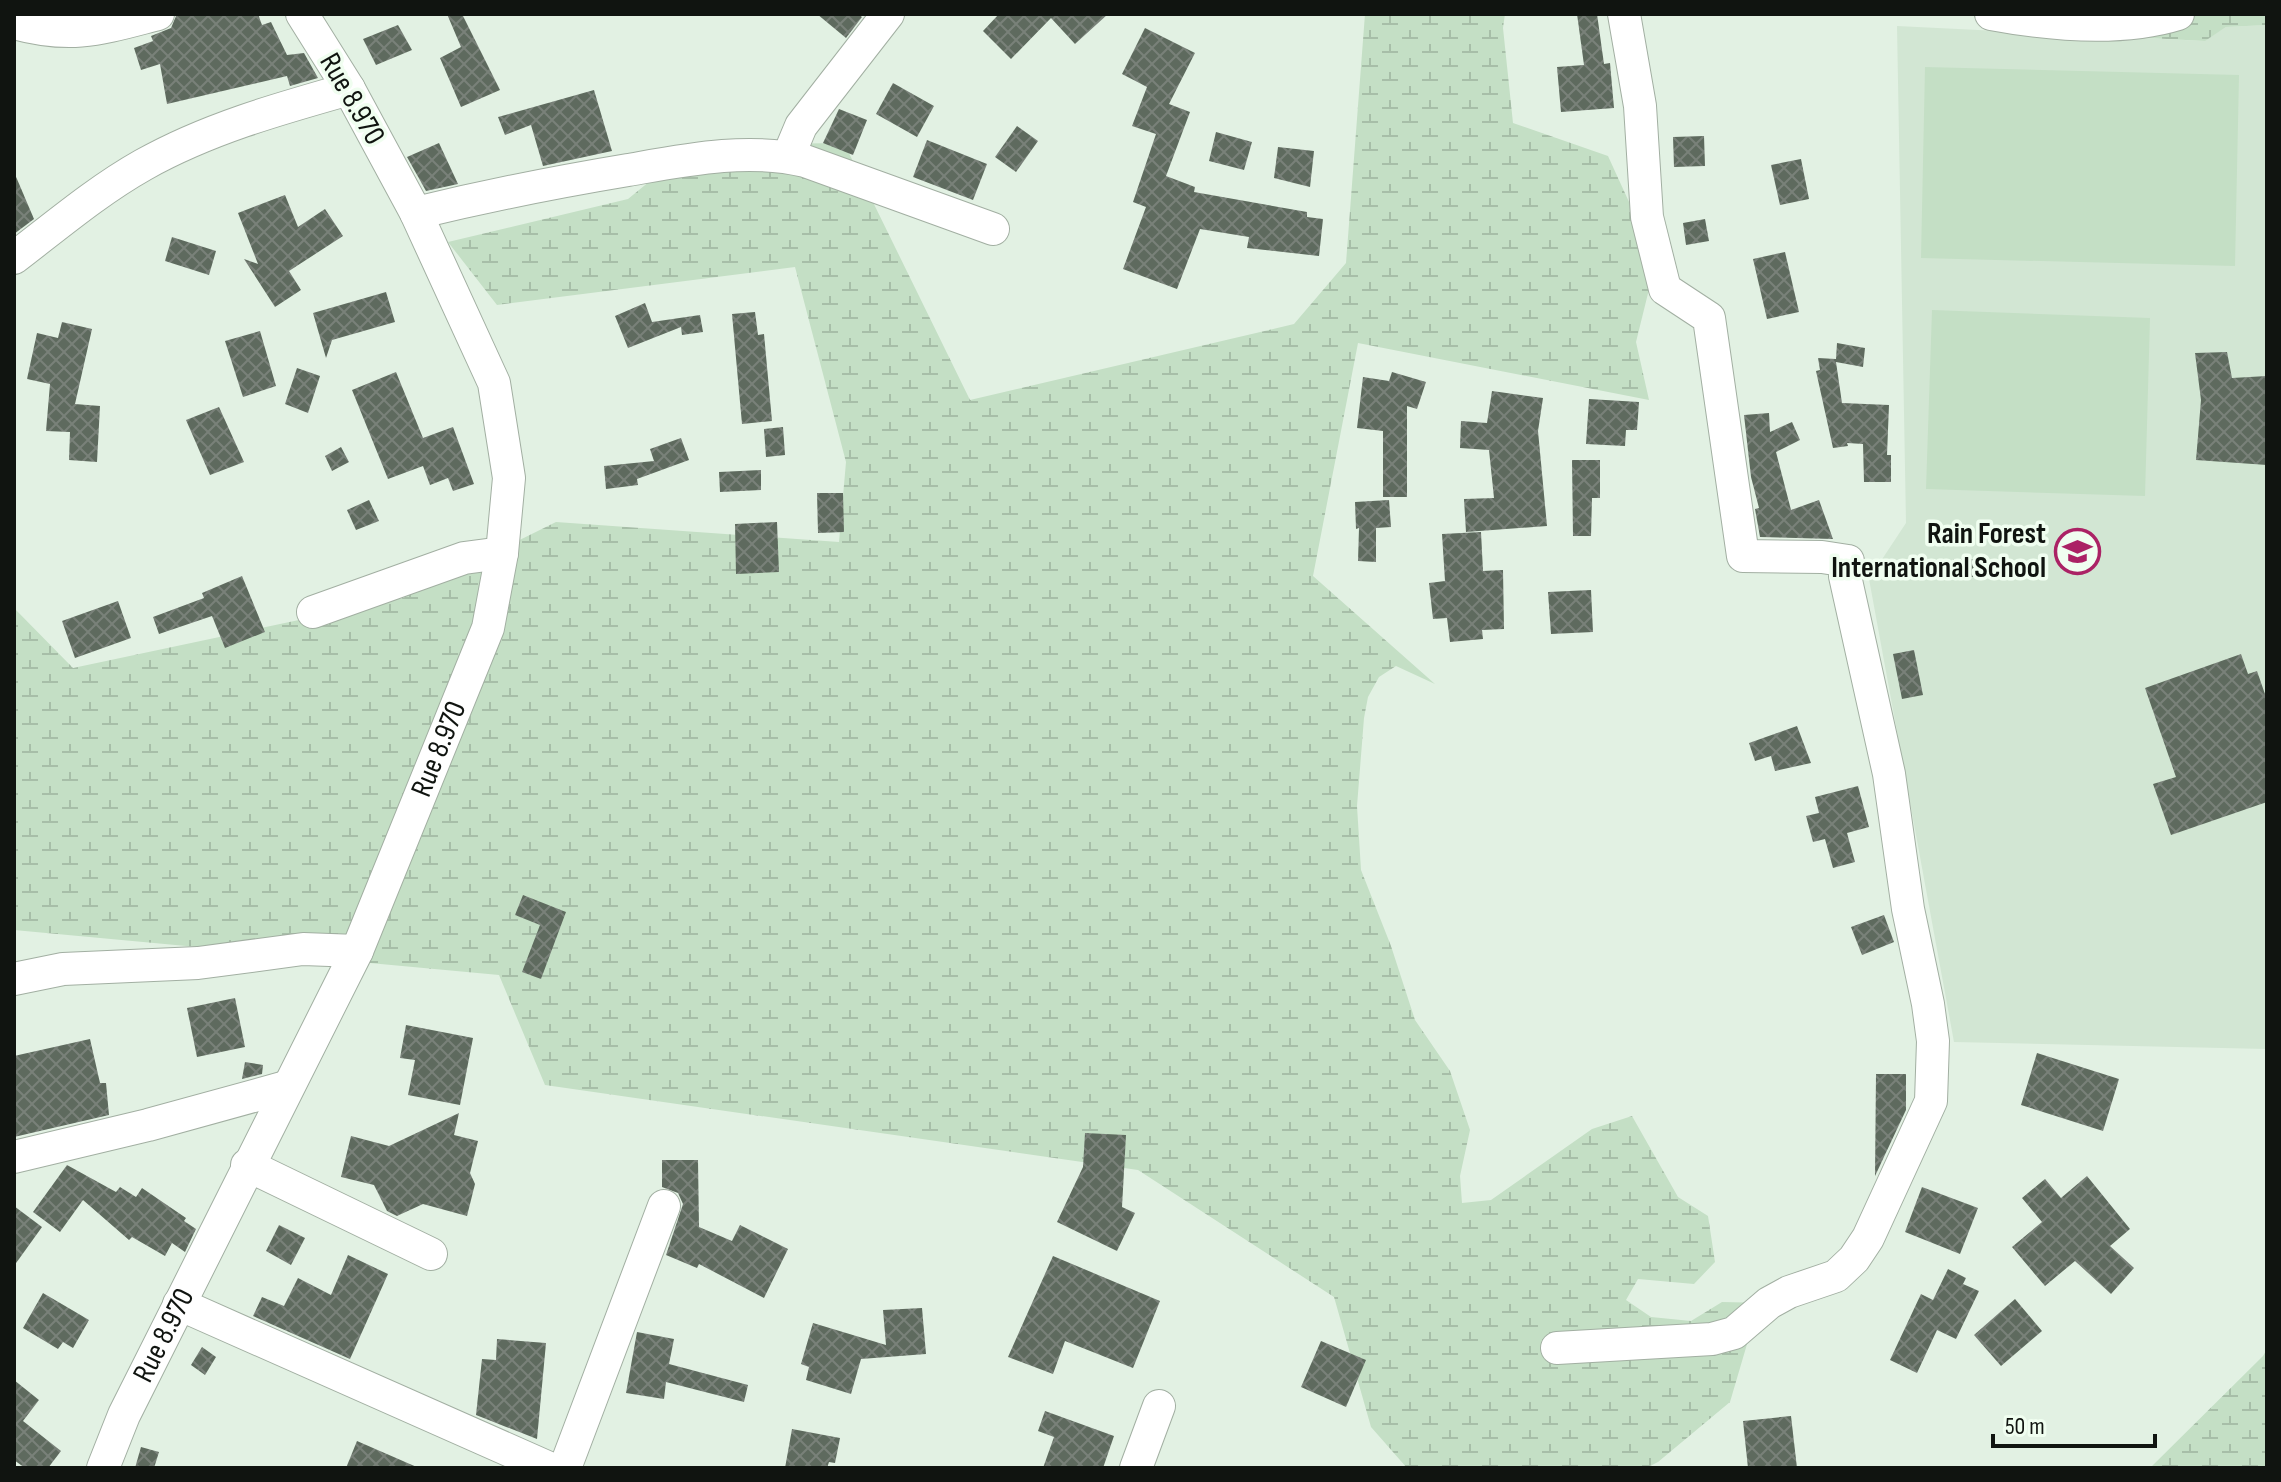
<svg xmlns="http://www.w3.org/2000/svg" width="2281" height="1482" viewBox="0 0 2281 1482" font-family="'Sofia Sans Condensed',sans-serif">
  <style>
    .built { fill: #d2e6d3 }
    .green { fill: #c4dfc5 }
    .wetland { fill: url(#wetland-marsh) }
    .building { fill: url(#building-cross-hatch) }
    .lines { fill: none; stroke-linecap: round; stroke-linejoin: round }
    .minor-casing { stroke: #a2afa2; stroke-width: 34 }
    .minor { stroke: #fff; stroke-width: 32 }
    .labels { text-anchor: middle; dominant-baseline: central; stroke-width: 7; stroke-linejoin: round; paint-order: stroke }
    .street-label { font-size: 30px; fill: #101410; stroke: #f0fef0 }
    .poi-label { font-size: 30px; font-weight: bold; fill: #101410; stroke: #f0fef0; text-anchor: end }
  </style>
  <defs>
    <pattern id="wetland-marsh" width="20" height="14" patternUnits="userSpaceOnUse" patternTransform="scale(2)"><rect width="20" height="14" fill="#c4dfc5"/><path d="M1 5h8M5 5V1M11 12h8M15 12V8" fill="none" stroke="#a7bea8"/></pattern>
    <pattern id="building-cross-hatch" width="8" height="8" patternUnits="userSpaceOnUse" patternTransform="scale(2)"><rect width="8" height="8" fill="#5e6a5e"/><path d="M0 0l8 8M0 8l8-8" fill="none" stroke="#798179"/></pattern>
  </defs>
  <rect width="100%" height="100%" fill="#e2f1e3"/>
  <polygon class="built" points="2267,25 2267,1049 1954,1042 1869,579 1906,523 1897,26 2204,41 2226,27"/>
  <g class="green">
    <polygon points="1925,67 2239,75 2235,266 1921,258"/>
    <polygon points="1932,310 2150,318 2145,496 1926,489"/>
  </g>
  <g class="wetland">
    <polygon points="1365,14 1505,14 1503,28 1513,123 1608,156 1656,261 1636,342 1649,400 1358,343 1313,576 1435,684 1396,666 1379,677 1368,697 1364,718 1357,806 1361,870 1391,946 1415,1020 1450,1071 1470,1130 1460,1176 1462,1203 1491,1200 1592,1129 1632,1116 1678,1197 1708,1216 1715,1262 1694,1284 1638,1279 1626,1300 1651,1317 1691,1321 1722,1302 1769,1303 1755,1317 1730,1402 1658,1462 1646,1468 1407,1468 1371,1427 1334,1297 1138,1170 545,1085 499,975 14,930 14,608 73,668 403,598 556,522 839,542 846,462 795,267 497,305 448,242 628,199 694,145 844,143 970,400 1294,324 1346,263"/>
    <polygon points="2016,14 2267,14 2267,25 2226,27 2205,41 2013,31"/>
    <polygon points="2267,1349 2267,1468 2150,1468 2263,1356"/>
  </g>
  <g class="building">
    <polygon points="183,14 258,14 262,25 271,22 287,55 304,53 318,78 290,86 287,76 167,104 160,64 141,70 134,48 153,41 151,36 171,28 176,16"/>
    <polygon points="447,14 462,14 500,90 461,107 440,58 461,47"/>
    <polygon points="817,14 858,14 862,17 846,38"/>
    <polygon points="999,14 1108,14 1075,44 1051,18 1011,59 983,31"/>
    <polygon points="1577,14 1597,14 1604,64 1610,63 1614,108 1561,112 1557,67 1584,65"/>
    <polygon points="398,25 412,50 376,65 363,39"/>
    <polygon points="1145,28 1195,53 1169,104 1190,112 1166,176 1195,187 1194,192 1307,212 1307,217 1323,219 1319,256 1247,248 1249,237 1200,229 1177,289 1123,269 1146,207 1133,202 1156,134 1132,126 1147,87 1122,74"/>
    <polygon points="893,83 934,106 917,137 876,114"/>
    <polygon points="594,90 612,151 543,166 531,125 505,135 498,117"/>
    <polygon points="839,109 867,120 853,155 823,143"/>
    <polygon points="1017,126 1038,141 1016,172 995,157"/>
    <polygon points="1216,132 1252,142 1244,170 1209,161"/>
    <polygon points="1704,136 1705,166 1674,167 1673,137"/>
    <polygon points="927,140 987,164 973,200 913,177"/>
    <polygon points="439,143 458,184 426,191 407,157"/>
    <polygon points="1278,147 1314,151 1310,187 1274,178"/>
    <polygon points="1801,159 1809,199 1780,205 1771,165"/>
    <polygon points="14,172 34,219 14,234"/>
    <polygon points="285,195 298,227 325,209 343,236 289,271 301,290 275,307 244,259 258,264 238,213"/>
    <polygon points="1705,219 1709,241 1686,245 1683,223"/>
    <polygon points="172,237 216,251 209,275 165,261"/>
    <polygon points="1785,252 1799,312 1767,319 1753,259"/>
    <polygon points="386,292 395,322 332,340 326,358 313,313"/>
    <polygon points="645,303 652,322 700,315 703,332 682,335 681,327 628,348 615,316"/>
    <polygon points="755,312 758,335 764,334 772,421 742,424 732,314"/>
    <polygon points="62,322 92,329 75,404 100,406 97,462 69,460 70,432 46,431 50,384 27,379 37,333 58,338"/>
    <polygon points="260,331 276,386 243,397 225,341"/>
    <polygon points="1837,343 1865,348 1863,367 1836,362 1842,403 1889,405 1887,455 1891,455 1891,482 1864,482 1863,444 1847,443 1848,446 1833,448 1816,371 1820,370 1818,358 1836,359"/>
    <polygon points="2227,352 2232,378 2267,376 2267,465 2196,460 2201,400 2195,353"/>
    <polygon points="297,368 320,376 308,413 285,404"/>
    <polygon points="396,372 423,438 453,427 474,484 453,491 448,478 430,485 423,466 388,479 352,390"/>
    <polygon points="1392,372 1426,382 1417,409 1407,406 1407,497 1383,497 1383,431 1357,428 1363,377 1389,381"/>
    <polygon points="1492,391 1543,398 1538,431 1547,526 1466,532 1464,499 1494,498 1489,450 1460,448 1461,421 1487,423"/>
    <polygon points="1589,399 1639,402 1637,430 1626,430 1625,446 1586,444"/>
    <polygon points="219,407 244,462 210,475 186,420"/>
    <polygon points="1769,413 1770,432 1792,422 1800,440 1776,452 1791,510 1819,500 1833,539 1760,537 1755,509 1759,508 1751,477 1744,415"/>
    <polygon points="783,427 785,455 766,457 764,429"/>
    <polygon points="681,438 689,460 637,479 638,485 606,489 604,466 654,461 650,449"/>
    <polygon points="341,447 349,462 332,471 325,456"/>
    <polygon points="1572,460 1600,460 1600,498 1592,498 1591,536 1573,536"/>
    <polygon points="761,470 761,490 720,492 719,472"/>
    <polygon points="817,493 843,493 844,532 818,533"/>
    <polygon points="369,500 379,521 356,530 347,510"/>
    <polygon points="1389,500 1391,527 1376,528 1376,562 1358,561 1359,528 1356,529 1355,502"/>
    <polygon points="777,522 779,572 736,574 735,524"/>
    <polygon points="1481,532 1483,571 1503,570 1504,629 1482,630 1483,639 1450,642 1447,618 1433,619 1429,583 1445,581 1442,534"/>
    <rect x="1953" y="559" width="27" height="18"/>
    <polygon points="242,576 265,632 225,648 212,616 159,634 153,617 204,598 202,593"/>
    <polygon points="1591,590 1593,632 1551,634 1548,592"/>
    <polygon points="118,601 131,638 75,658 62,621"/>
    <polygon points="1914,650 1923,695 1902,699 1893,654"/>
    <polygon points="2241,654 2248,674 2257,671 2267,700 2267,802 2171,835 2153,784 2176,777 2145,688"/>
    <polygon points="1797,726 1811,763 1775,771 1771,756 1755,761 1749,743"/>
    <polygon points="1858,786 1869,827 1847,833 1855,862 1833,868 1825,839 1813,842 1806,816 1819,813 1815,797"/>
    <polygon points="523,895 566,912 541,979 522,972 540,925 515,915"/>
    <polygon points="1884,915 1894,942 1862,955 1851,927"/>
    <polygon points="235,998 245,1047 197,1057 187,1008"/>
    <polygon points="406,1025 473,1038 460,1105 408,1095 415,1060 400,1058"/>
    <polygon points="90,1039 100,1083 106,1083 109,1115 14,1137 14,1056"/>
    <polygon points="2037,1053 2119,1079 2103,1131 2021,1105"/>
    <polygon points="245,1062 263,1065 262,1074 242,1079"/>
    <polygon points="1876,1074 1906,1074 1906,1110 1875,1176"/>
    <polygon points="459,1113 454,1135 478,1141 470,1173 475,1184 467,1216 423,1204 397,1216 387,1211 374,1185 341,1177 351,1136 389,1146"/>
    <polygon points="1085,1133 1126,1135 1122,1207 1135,1213 1117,1251 1057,1222 1083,1167"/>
    <polygon points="662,1160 698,1160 699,1227 732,1241 740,1225 788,1249 764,1298 699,1264 697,1268 666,1255 683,1204 678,1193 662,1187"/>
    <polygon points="67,1165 116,1192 120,1187 136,1197 142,1188 186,1218 184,1221 196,1229 185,1252 172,1243 165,1256 132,1237 129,1240 83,1200 60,1232 33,1212"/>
    <polygon points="2087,1176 2130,1229 2110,1246 2134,1268 2111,1294 2075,1261 2045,1286 2012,1247 2042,1222 2022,1198 2045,1179 2061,1198"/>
    <polygon points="1922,1187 1978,1208 1960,1254 1905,1232"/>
    <polygon points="14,1206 42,1227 14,1266"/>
    <polygon points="279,1225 305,1238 291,1265 266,1251"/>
    <polygon points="348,1255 388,1274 350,1359 253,1316 262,1297 284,1306 298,1278 331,1295"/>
    <polygon points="1053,1256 1160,1301 1133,1368 1065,1341 1053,1374 1008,1357"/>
    <polygon points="1948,1269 1966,1278 1963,1284 1979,1291 1956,1339 1937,1330 1917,1373 1890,1360 1921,1294 1933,1300"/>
    <polygon points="43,1293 89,1320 73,1348 63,1342 58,1349 23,1328"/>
    <polygon points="2015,1299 2042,1331 2001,1366 1974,1335"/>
    <polygon points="922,1308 926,1354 861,1359 851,1394 806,1380 809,1367 801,1364 813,1323 886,1345 883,1310"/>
    <polygon points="637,1332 674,1339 669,1364 748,1385 744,1402 666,1382 664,1399 626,1393"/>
    <polygon points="497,1339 546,1343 537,1439 476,1415 482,1359 496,1360"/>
    <polygon points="1321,1341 1366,1360 1346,1407 1301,1387"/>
    <polygon points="202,1347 216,1357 205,1375 191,1365"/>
    <polygon points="14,1380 39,1400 23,1421 61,1451 48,1468 25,1468 14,1460"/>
    <polygon points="1045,1411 1114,1436 1103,1468 1043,1468 1054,1437 1038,1431"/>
    <polygon points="1791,1416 1797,1468 1748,1468 1743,1421"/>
    <polygon points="792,1429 840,1438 835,1463 829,1462 827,1468 785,1468"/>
    <polygon points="357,1441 419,1468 346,1468"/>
    <polygon points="141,1447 159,1452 154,1468 135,1468"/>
  </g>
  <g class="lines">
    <defs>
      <g id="minor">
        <path d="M1991,14C2050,25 2120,32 2178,14"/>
        <path d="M14,23C73,39 100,29 158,14"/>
        <polyline points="788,157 801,126 888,14"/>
        <path d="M416,213C486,196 556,182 628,170C685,160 748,147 805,161L993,229"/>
        <path d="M14,258C56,226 97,191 143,165C207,129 278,109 349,89"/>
        <polyline points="313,612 464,558 502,553"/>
        <polyline points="14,979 63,969 198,963 303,949 357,951"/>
        <polyline points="14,1157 148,1125 286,1087"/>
        <polyline points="247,1165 431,1254"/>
        <polyline points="179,1304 549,1468"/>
        <polyline points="1557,1348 1712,1339 1734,1333 1769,1303 1789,1292 1836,1276 1854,1259 1868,1238 1931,1101 1933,1041 1928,1004 1908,909 1889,774 1845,576 1848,561 1822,557 1743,556 1709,318 1665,289 1647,217 1640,106 1624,14"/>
        <path id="s1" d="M103,1468L124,1415L357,951L488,628L502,553L509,478L494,383L416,213L349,89L302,14"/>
        <polyline points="565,1468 664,1206"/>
        <polyline points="1136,1468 1159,1406"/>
      </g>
    </defs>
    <use href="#minor" class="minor-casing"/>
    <use href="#minor" class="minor"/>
  </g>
  <defs>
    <symbol id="university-ring" viewBox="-11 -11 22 22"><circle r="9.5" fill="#f0fef0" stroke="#ab2265" stroke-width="1.5"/><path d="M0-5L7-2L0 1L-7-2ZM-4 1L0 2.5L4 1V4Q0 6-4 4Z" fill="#ab2265"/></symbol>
  </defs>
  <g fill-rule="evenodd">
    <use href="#university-ring" x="2052" y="526" width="51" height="51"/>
  </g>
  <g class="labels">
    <g class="street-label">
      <text transform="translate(352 99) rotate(60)">Rue 8.970</text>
      <text stroke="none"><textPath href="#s1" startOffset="794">Rue 8.970</textPath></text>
      <text stroke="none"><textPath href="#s1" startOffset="146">Rue 8.970</textPath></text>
    </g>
    <g class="poi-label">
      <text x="2046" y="534">Rain Forest<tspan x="2046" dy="34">International School</tspan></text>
    </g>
  </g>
  <rect width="2281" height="1482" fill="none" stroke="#101410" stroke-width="32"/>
  <path d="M1993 1434v12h162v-12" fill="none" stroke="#101410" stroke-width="4"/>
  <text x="2005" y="1434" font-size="24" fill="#101410" stroke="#f0fef0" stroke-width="6" paint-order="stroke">50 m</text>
</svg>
